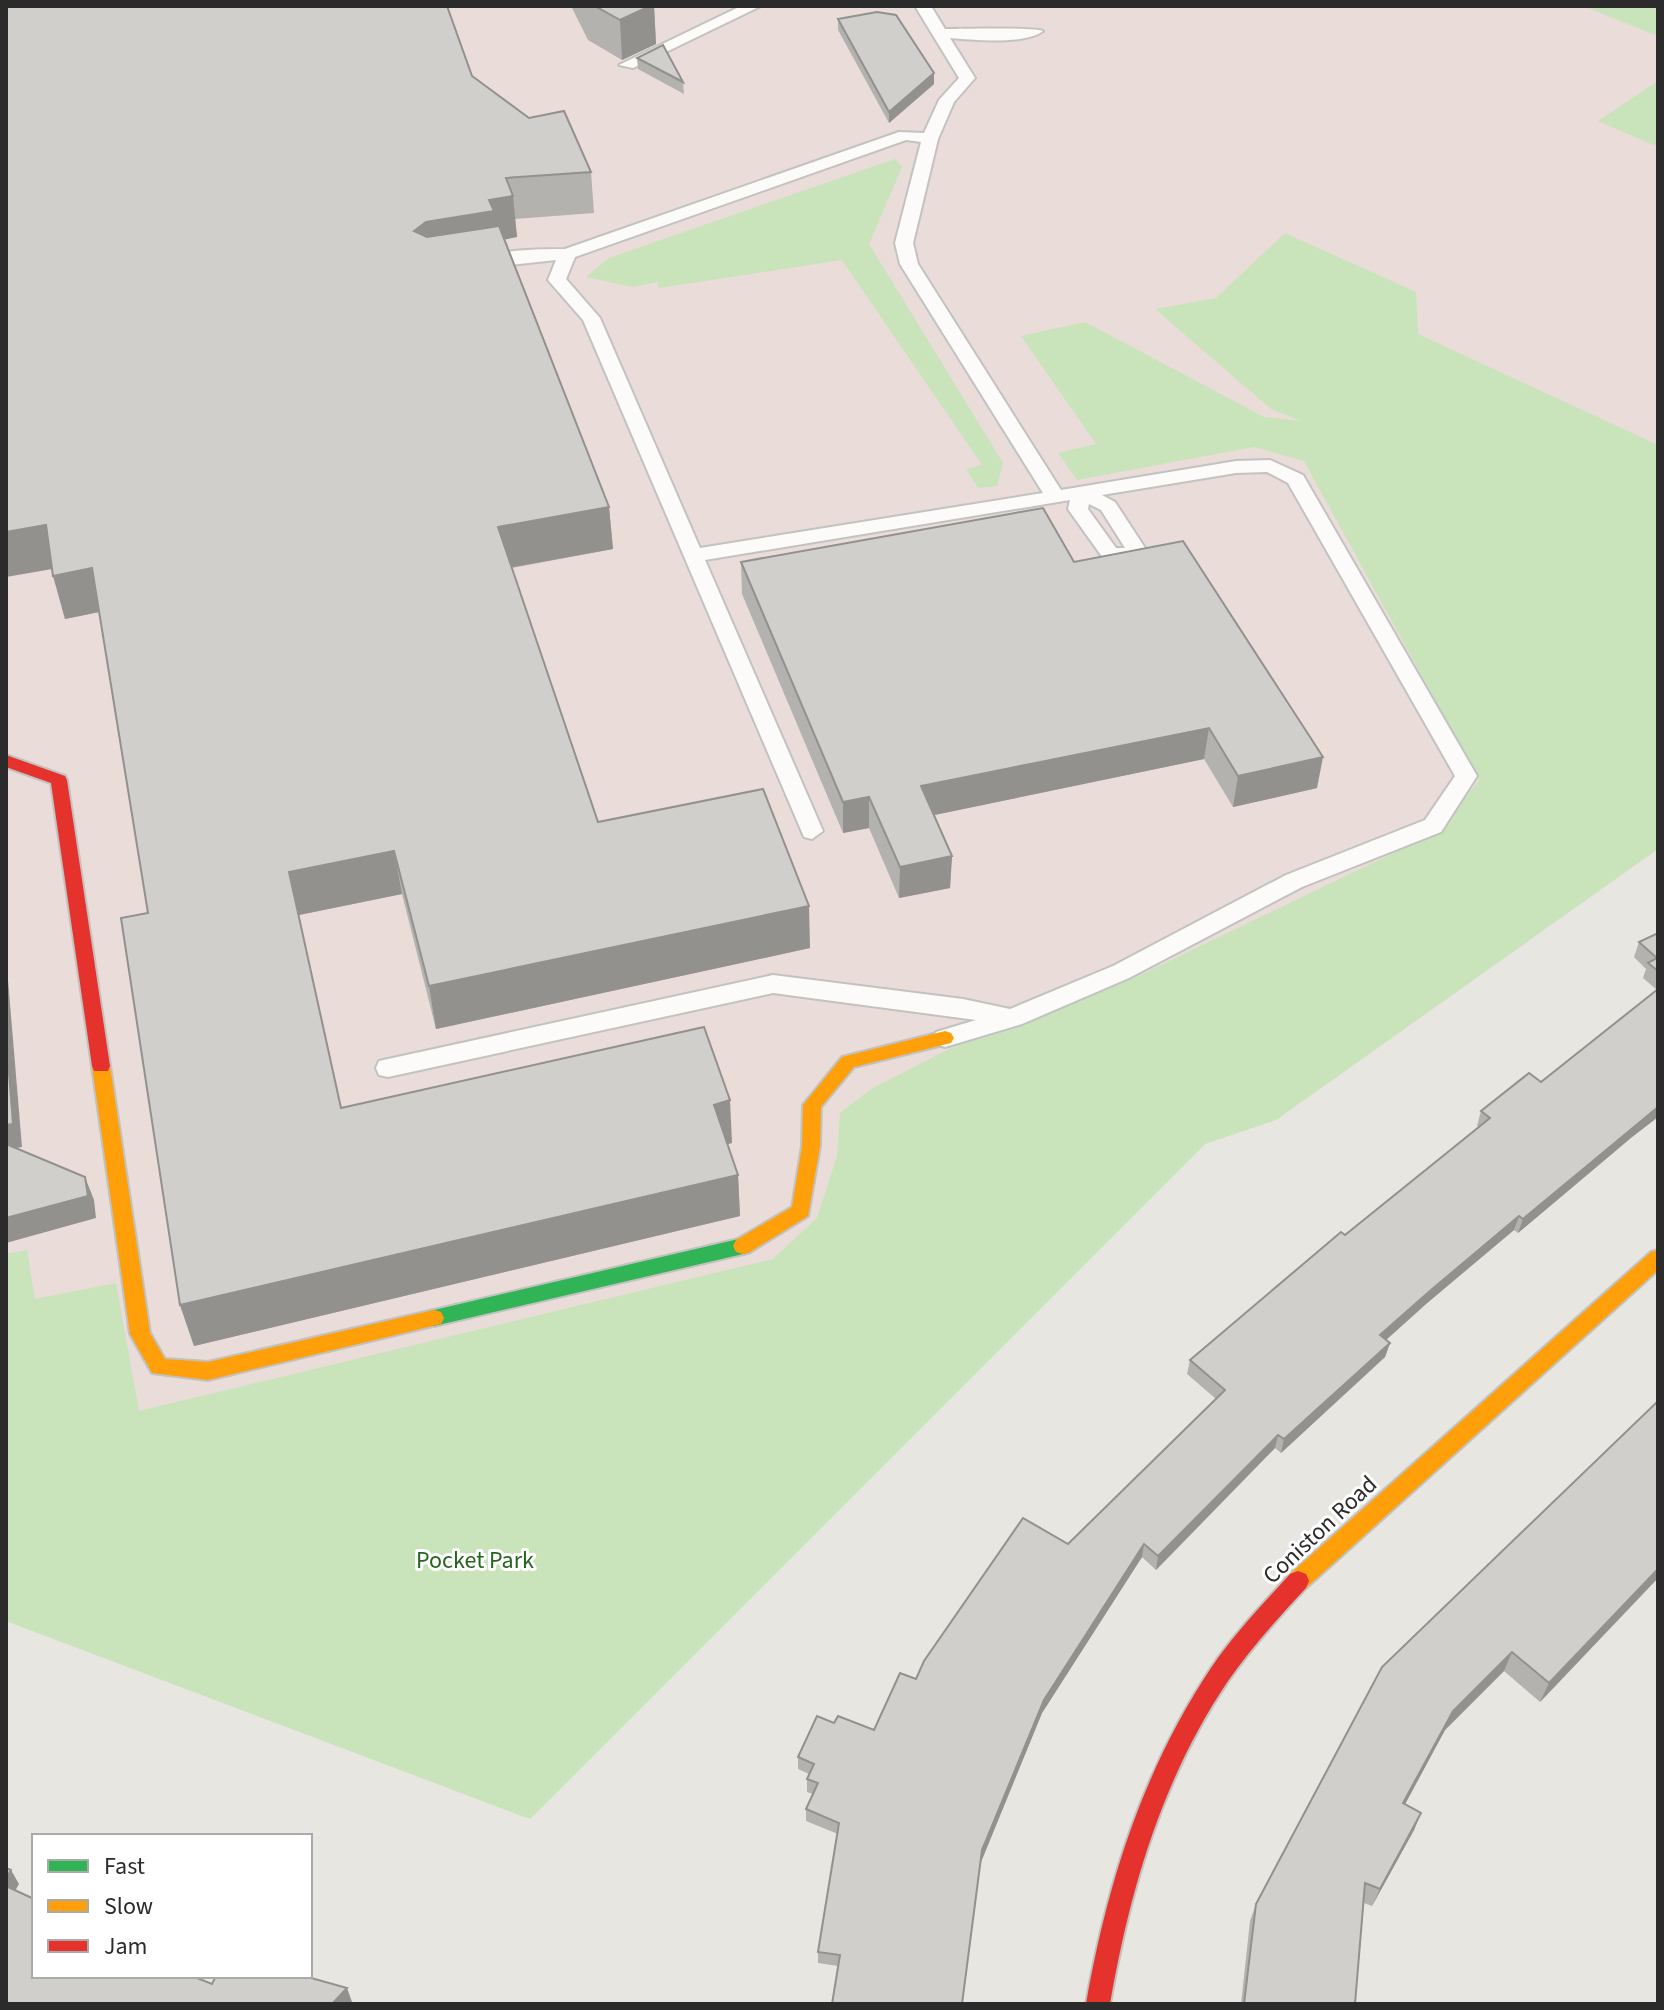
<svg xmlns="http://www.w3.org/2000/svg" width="1664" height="2010" viewBox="0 0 1664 2010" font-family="'Source Sans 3',sans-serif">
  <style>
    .medical { fill: #eadcd9 }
    .green { fill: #c9e3bb }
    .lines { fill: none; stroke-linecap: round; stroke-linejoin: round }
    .lane-casing { stroke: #c2c2c1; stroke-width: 4 }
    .fast-casing { stroke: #c2c2c1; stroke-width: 4 }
    .slow-casing { stroke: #c2c2c1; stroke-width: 4 }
    .jam-casing { stroke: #c2c2c1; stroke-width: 4 }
    .lane { fill: #fcfbfa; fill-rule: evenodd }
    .fast { fill: #30b455; fill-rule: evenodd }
    .slow { fill: #ff9f0a; fill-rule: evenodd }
    .jam { fill: #e5322d; fill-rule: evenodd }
    .wall { fill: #b4b2af }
    .shaded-wall { fill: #92918e }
    .building { fill: #d1cfcb; stroke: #92918e; stroke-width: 2 }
    .labels { text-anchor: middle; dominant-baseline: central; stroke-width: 6; stroke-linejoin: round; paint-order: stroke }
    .near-street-label { font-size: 24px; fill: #2b2b2b; stroke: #fff }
    .near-park-label { font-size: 24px; fill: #27641e; stroke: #fff }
  </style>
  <rect width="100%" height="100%" fill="#e8e6e0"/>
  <polygon class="medical" points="6,6 1658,6 1658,849 1276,1120 1205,1144 530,1819 6,1621"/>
  <g class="green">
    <polygon points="1583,6 1658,6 1658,36"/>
    <polygon points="1658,81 1658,147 1598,121"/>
    <polygon points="895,159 902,167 869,244 1003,463 997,486 978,488 966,469 982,465 842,260 659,288 657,282 633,287 586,277 609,258"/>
    <polygon points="1285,233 1416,292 1418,334 1658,445 1658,849 1276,1120 1205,1144 530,1819 6,1621 6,1254 27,1250 35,1299 116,1283 139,1411 773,1259 817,1218 837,1156 840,1113 871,1089 949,1049 1136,977 1441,830 1479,780 1304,461 1254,447 1077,480 1058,453 1096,444 1021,336 1085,322 1264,417 1301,421 1271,409 1155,309 1216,298"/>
  </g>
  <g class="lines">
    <defs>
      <g id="lane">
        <polygon points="741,6 761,6 633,68 619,65"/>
        <path d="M915,6H931L945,29C960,29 1038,27 1043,31C1025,45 974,40 950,38L975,78L954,102L938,139L913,243L918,264L1061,490L1236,461L1270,460L1303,475L1477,776L1441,832L1302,887L1129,978L1022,1024L945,1047L936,1044L933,1038L936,1032L976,1020L773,993L388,1077L379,1075L376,1068L379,1061L388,1059L773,975L963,999L1010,1009L1113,966L1286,875L1425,820L1455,776L1288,483L1267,472L1236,473L1102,495L1115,502L1149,554L1139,560L1103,558L1068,509L1070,500L705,560L823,831L812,839L804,837L583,320L548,280L556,260L482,268L473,263C489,249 543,249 565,249L899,132L924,133L939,100L959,78ZM906,140L921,142L895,243L900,264L1043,493L700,548L600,318L566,279L575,257ZM1089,504L1101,510L1125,548H1116L1088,509Z"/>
      </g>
      <polygon id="fast" points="743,1238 750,1240 753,1246 750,1252 743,1254 434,1326 427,1324 424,1318 427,1312 434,1310"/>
      <g id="slow">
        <polygon points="945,1031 951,1033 954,1038 951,1043 854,1067 821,1107 820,1146 808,1216 750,1252 743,1254 736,1252 733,1246 736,1240 792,1207 802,1146 803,1105 842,1057"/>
        <polygon points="101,1059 108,1061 110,1066 150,1333 165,1359 208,1362 434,1310 441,1312 444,1318 441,1324 208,1380 152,1373 130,1334 92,1066 94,1061"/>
        <polygon points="1658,1250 1658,1270 1306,1588 1298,1591 1290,1588 1287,1581 1290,1574 1651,1252"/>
      </g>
      <g id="jam">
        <polygon points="6,755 65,776 67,780 110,1066 108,1071 94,1071 92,1066 51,783 6,767"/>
        <path d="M1298,1571L1306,1574L1309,1581L1306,1588C1278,1618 1251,1648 1228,1681C1162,1779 1130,1889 1110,2004H1086C1107,1884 1143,1770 1211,1668C1234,1634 1263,1604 1290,1574Z"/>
      </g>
    </defs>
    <use href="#lane" class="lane-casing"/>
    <use href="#fast" class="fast-casing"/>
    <use href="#slow" class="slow-casing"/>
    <use href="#jam" class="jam-casing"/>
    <use href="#lane" class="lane"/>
    <use href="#fast" class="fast"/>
    <use href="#slow" class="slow"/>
    <use href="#jam" class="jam"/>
  </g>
  <g class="wall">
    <polygon points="571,6 654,6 656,44 622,60 588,40"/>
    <polygon points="838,19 934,84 889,123 838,30"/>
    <polygon points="637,58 683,82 684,94 638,69"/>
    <polygon points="472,76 591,172 594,213 515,219 517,237 505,239 609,507 613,549 512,568 598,822 810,948 436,1029 402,894 299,915 341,1108 732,1143 727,1144 738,1175 740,1216 194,1346 180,1305 148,913 99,612 65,619 52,569"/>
    <polygon points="741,562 1074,562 1317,788 1233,807 1204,759 934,815 952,856 950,888 899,898 869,828 843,833 742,594"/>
    <polygon points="1658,933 1658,1117 1632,1137 1518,1233 1514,1230 1426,1304 1386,1340 1390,1343 1385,1357 1281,1453 1275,1448 1156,1570 1142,1557 1042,1713 981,1862 838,1966 818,1963 818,1952 838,1834 806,1821 806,1809 813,1794 807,1792 807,1779 809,1774 798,1769 798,1757 834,1723 874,1730 916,1679 1068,1544 1216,1399 1187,1374 1190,1360 1479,1127 1477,1126 1481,1111 1541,1082 1657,990 1643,978 1646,969 1634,957 1639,942"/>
    <polygon points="1658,1401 1658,1578 1540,1702 1504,1671 1445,1730 1405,1804 1421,1813 1414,1830 1372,1906 1364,1903 1355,2004 1241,2004 1250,1921 1256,1904"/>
  </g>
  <g class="shaded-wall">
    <polygon points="650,6 654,6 656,44 622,60 620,20"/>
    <polygon points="934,73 934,84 889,123 889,112"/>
    <polygon points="513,196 517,237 497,241 432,263 414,231 426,222 489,200"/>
    <polygon points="609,507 613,549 503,569 498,527"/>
    <polygon points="46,525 58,568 6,577 6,532"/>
    <polygon points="92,568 104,611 65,619 53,576"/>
    <polygon points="1209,728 1204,759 920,818 921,786"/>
    <polygon points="1323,757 1317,788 1233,807 1238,776"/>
    <polygon points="869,797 869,828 843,833 843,802"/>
    <polygon points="394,851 402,894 299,915 289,872"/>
    <polygon points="952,856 950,888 899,898 900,867"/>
    <polygon points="809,906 810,948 436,1029 429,986"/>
    <polygon points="6,956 22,1147 6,1150"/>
    <polygon points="730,1100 732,1143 716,1147 714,1105"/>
    <polygon points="1658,1107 1658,1117 1632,1137 1518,1233 1523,1219"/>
    <polygon points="738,1175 740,1216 194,1346 180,1305"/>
    <polygon points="85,1177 94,1200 96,1218 6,1243 6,1218"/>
    <polygon points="1519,1216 1514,1230 1426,1304 1376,1349 1380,1335 1431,1290"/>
    <polygon points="1390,1343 1385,1357 1281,1453 1284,1439"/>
    <polygon points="1278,1435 1275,1448 1156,1570 1158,1556"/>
    <polygon points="1144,1544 1142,1557 1042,1713 981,1862 982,1850 1044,1700"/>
    <polygon points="1658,1569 1658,1578 1540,1702 1549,1683"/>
    <polygon points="1512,1652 1504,1671 1445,1730 1396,1821 1403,1803 1453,1711"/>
    <polygon points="1421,1813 1414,1830 1372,1906 1380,1889"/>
    <polygon points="11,1870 19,1884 11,1898 6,1891 6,1878"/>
    <polygon points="347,1988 352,2002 350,2004 332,2004"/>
  </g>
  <g class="building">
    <polygon points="6,6 447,6 472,76 529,118 564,111 591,172 506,178 513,196 489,200 494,211 426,222 414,231 427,237 499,226 609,507 498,527 598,822 763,789 809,906 429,986 394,851 289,872 341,1108 704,1027 730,1100 714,1105 738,1175 180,1305 121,918 148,913 92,568 53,576 46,525 6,532"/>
    <polygon points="595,6 650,6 620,20"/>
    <polygon points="877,12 896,15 934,73 889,112 838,19"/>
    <polygon points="663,45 683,82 637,58"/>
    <polygon points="1043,508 1074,562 1183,541 1323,757 1238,776 1209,728 921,786 952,856 900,867 869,797 843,802 741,562"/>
    <polygon points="1658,933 1658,971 1648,963 1657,958 1639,942"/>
    <polygon points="1658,989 1658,1107 1523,1219 1519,1216 1431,1290 1380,1335 1390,1343 1284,1439 1278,1435 1158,1556 1144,1544 1044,1700 982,1850 962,2004 832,2004 840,1955 818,1952 839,1823 806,1809 818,1783 807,1779 814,1764 798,1757 817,1716 834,1723 838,1716 874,1730 900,1673 916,1679 924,1661 1023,1518 1068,1544 1225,1390 1190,1360 1341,1232 1345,1235 1490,1118 1481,1111 1529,1073 1541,1082"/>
    <polygon points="6,1035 13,1124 6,1125"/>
    <polygon points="6,1144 85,1177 88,1196 6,1218"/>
    <polygon points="1658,1401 1658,1569 1549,1683 1512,1652 1453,1711 1403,1803 1421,1813 1380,1889 1365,1883 1355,2004 1244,2004 1256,1904 1382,1667"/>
    <polygon points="6,1868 11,1870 6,1878"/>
    <polygon points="6,1886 34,1899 34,1976 192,1976 212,1984 216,1976 304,1976 347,1988 332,2004 6,2004"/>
  </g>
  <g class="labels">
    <g class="near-street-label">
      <text transform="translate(1320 1530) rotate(-43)">Coniston Road</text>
    </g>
    <g class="near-park-label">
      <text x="475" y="1560">Pocket Park</text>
    </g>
  </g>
  <rect width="1664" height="2010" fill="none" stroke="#2b2b2b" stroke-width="16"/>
  <rect x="32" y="1834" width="280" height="144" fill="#ffffff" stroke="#aaaaaa" stroke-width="2"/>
  <rect x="48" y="1860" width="40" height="12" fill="#30b455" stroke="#aaaaaa" stroke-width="2"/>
  <text x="104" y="1874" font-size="24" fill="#2b2b2b">Fast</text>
  <rect x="48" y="1900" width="40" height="12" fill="#ff9f0a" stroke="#aaaaaa" stroke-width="2"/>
  <text x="104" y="1914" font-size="24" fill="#2b2b2b">Slow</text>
  <rect x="48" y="1940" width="40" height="12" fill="#e5322d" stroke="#aaaaaa" stroke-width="2"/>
  <text x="104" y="1954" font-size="24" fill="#2b2b2b">Jam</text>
</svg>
